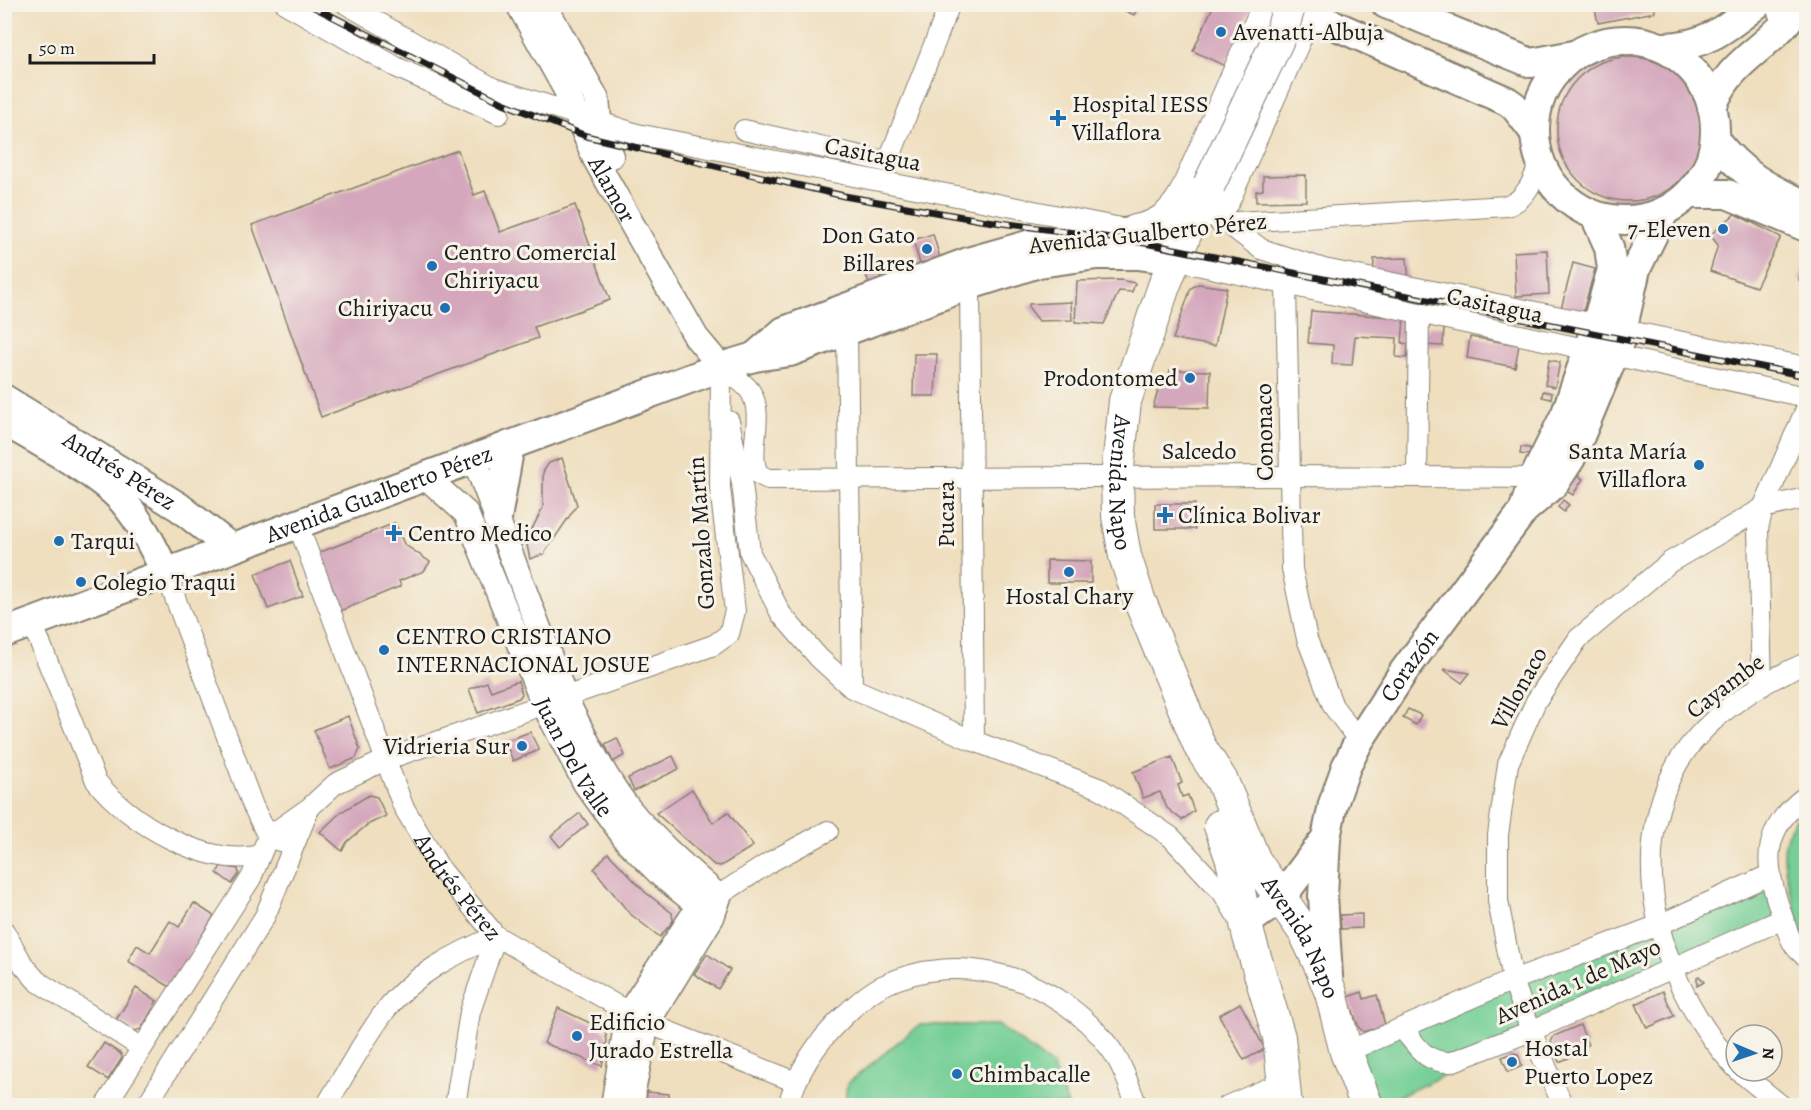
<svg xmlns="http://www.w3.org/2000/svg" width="1811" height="1110" viewBox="0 0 1811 1110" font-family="Alegreya,serif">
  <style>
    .green { fill: #74cf96; stroke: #487659; stroke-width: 1.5 }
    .building { fill: #d4a7bc }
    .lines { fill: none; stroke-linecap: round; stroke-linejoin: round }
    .pedestrian-casing { stroke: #867e6e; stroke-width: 18 }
    .minor-casing { stroke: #867e6e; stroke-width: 22 }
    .tertiary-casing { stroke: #867e6e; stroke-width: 27 }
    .secondary-casing { stroke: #867e6e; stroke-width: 32 }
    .primary-casing { stroke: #867e6e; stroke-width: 34 }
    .pedestrian { stroke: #fff; stroke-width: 15 }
    .minor { stroke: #fff; stroke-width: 20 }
    .tertiary { stroke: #fff; stroke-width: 24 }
    .secondary { stroke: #fff; stroke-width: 28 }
    .primary { stroke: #fff; stroke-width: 32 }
    .rail-casing { stroke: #1c1c1c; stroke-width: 7 }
    .rail { stroke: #f7f3e8; stroke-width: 4.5; stroke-dasharray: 14; stroke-linecap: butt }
    .primary-bridge-casing { stroke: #867e6e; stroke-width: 34; stroke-linecap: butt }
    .primary-bridge { stroke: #fff; stroke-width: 32 }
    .poi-dot { fill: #1f6fb2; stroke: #f7f3e8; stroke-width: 2 }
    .labels { text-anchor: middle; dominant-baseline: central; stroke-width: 6; stroke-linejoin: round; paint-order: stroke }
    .poi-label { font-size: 24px; fill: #1c1c1c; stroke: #f7f3e8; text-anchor: start }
    .street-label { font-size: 24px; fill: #1c1c1c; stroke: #f7f3e8 }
  </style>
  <rect width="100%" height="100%" fill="#f7f3e8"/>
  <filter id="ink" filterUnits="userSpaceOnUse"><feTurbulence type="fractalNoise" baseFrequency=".0167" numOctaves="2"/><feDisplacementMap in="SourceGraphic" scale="12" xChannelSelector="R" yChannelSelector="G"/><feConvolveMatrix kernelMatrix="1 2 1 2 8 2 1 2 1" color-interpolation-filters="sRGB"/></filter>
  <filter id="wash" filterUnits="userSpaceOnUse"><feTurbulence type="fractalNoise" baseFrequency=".008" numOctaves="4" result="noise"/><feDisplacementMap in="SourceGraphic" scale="24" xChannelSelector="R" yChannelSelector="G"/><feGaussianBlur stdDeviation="1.35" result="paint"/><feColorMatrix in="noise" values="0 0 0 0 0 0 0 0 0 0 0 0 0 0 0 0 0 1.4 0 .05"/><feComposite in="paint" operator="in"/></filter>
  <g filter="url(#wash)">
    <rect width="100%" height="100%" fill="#efdfbf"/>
    <g class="green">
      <path d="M1806,809V937L1801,933C1794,890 1764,843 1806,809Z"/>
      <polygon points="1769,875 1783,919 1382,1104 1346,1052"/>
      <polygon points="919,1025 998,1025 1052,1065 1068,1105 845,1105 847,1084"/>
    </g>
    <g id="blocks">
      <g class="building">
        <polygon points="1111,4 1139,4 1134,15"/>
        <polygon points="1214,4 1250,4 1249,13 1225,66 1193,51"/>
        <polygon points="1594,4 1654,4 1655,12 1598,23"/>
        <circle cx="1629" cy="129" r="72"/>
        <polygon points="458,150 474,195 485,191 500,232 575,205 610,300 534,327 538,338 321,417 252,225"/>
        <polygon points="1306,175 1306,201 1256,202 1256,191 1263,190 1263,176"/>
        <polygon points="1735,214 1781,237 1756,287 1710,271 1718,245 1710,235"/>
        <polygon points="933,234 940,258 920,264 913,240"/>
        <polygon points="1547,250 1549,294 1516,296 1514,252"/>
        <polygon points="872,256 881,280 869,284 861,260"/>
        <polygon points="1407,258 1409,282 1373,277 1374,259"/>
        <polygon points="1573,263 1595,269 1582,315 1561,309"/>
        <polygon points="1806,263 1806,284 1799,280"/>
        <polygon points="1120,280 1135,283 1132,292 1119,291 1104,324 1075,322 1077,281"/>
        <polygon points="1198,284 1227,288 1215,346 1173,339 1191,288"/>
        <polygon points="1071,302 1072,320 1039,321 1029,308 1029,304"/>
        <polygon points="1311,311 1404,318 1402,343 1408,344 1407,358 1396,357 1397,338 1355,336 1352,365 1332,364 1333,345 1308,343"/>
        <polygon points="1430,326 1444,327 1443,346 1423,345 1424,332"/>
        <polygon points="1470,337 1519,345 1515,367 1467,358"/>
        <polygon points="914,354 937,354 935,396 913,396"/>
        <polygon points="1549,360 1560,362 1555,387 1545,385"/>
        <polygon points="1170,370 1210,371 1209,408 1153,407 1160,384 1169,385"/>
        <polygon points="1543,391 1552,393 1551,399 1542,397"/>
        <polygon points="1521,447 1530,448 1530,455 1520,454"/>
        <polygon points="562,458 577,505 544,554 530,559 525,536 533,527 543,507 543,472 549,463"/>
        <polygon points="1575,474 1583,479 1573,495 1566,491"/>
        <polygon points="1563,500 1569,505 1564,512 1558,507"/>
        <rect x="1155" y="504" width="40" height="25"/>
        <polygon points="395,523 404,544 430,562 424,571 399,581 401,586 340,611 318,553"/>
        <polygon points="1047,560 1091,561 1091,583 1047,583"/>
        <polygon points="290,561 303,596 268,609 255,574"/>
        <polygon points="1443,669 1470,673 1462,683"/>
        <polygon points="518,681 522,694 519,698 478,713 469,689 487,682 491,691"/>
        <polygon points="1408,709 1421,715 1416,725 1403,718"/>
        <polygon points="348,716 360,749 356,758 330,769 314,730"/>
        <polygon points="530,732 539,750 513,761 505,741"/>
        <polygon points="617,738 625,755 613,762 605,744"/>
        <polygon points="673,756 679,769 634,791 628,778"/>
        <polygon points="1172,757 1182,783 1178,785 1182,797 1188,795 1194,811 1182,820 1167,808 1160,792 1143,798 1133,772"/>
        <polygon points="692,789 713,823 728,812 753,846 721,866 714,865 656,813"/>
        <polygon points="369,795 377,797 386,816 367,825 347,842 342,851 320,832 341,812"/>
        <polygon points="580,813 588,824 560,847 551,836"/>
        <polygon points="608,853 645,892 672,913 673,921 660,937 629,913 594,869"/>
        <polygon points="221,866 238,869 239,874 232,884 217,873"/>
        <polygon points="194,903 214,916 170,987 128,961 137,945 150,953 170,921 179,927"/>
        <polygon points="1362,914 1362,928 1341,929 1340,915"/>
        <polygon points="707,954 730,970 718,989 694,974"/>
        <polygon points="1699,976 1704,982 1697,986 1697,977"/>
        <polygon points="136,988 157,1001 141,1029 135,1031 116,1020"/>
        <polygon points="1663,991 1674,1016 1647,1028 1636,1004"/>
        <polygon points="1362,992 1364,999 1377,995 1385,1025 1364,1032 1359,1028 1348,997"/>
        <polygon points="1240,1003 1265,1049 1244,1060 1219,1015"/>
        <polygon points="558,1008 605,1030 607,1041 602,1066 544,1043"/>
        <polygon points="1580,1025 1588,1045 1577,1050 1578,1054 1559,1062 1551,1042 1554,1036"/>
        <polygon points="104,1043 121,1054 122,1058 108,1080 88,1067"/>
        <polygon points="1514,1053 1518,1054 1522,1066 1508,1072 1502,1057"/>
        <polygon points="647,1092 669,1094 668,1106 646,1106"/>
      </g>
    </g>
  </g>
  <g filter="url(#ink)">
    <use href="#blocks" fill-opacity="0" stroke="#867e6e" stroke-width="1.5"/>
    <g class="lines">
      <defs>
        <polygon id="pedestrian" points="1787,5 1777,16 1774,9"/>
        <g id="minor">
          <polyline points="286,4 396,67 499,114"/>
          <polyline points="346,4 493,88 637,134 1116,227"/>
          <polyline points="744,130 888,162 950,4"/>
          <polyline points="1226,222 1261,249 1324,269 1806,367"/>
          <path d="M1220,223L1507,206C1526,200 1534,179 1540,162"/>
          <polyline points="1174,260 1806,397"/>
          <polyline points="970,285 974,741"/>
          <polyline points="1286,286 1292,569 1307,639 1333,706 1359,741"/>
          <polyline points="847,333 852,688"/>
          <path d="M721,367C730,374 744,382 750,391C766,416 747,449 758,474L768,479L1291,476L1534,478"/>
          <polyline points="729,421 742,483 750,553 781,614 819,658 852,688 974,741 1101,789 1171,837 1223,893 1237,916"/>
          <polyline points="1417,477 1419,315"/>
          <path id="s1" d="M298,525L403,806L439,867L496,936L647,1023L796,1082"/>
          <polyline points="165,571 253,806 268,837 280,841"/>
          <path d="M32,623L96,781C128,822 207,869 260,855"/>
          <polyline points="1762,686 1758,529 1763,508 1806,409"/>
          <path d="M1806,796C1758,831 1765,869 1783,918C1788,933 1792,948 1806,956"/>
          <polyline points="707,903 772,861 828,831"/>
          <polyline points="4,931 24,966 37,981 142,1048"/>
          <path d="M1402,1028C1418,1047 1425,1063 1451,1062L1531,1031L1783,919"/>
          <polyline points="1346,1052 1513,980 1659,925 1769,875"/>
          <path d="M1736,1068C1666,992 1625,873 1672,774C1697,722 1755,685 1806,663"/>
          <polyline points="1739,1071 1782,1106"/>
          <polyline points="105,1106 251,878 268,837 309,808 335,784 385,760 714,645 729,634 735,611 720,488 721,367"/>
          <polyline points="146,1106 265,916 309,809"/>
          <path d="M326,1106C345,1074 363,1041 385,1011C412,975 456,953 496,936"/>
          <polyline points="455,1106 470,1012 496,936"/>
          <path d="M788,1106C797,1072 818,1041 843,1017C854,1006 868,993 882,986C961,947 1058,978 1110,1048C1123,1065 1129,1086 1137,1106"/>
          <polyline points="1227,1106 1283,1082"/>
          <polyline points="1563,1106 1531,1031 1513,980 1498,901 1498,835 1508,764 1536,701 1578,639 1670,562 1763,508 1806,498"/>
        </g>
        <g id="tertiary">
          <path id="s2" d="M518,4L568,94L595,159L696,337L721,367"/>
          <polyline points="544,4 597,99 601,139 611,156"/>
          <path d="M474,458L567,702C584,736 606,781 630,810C656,842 688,869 719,897L712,917L647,1023L634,1086L633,1106"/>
          <path id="s3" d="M426,477L466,513L544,705L585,783L627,841L662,876L699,906L628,1014L613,1106"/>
        </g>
        <g id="secondary">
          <polyline points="1386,4 1531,63 1574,55"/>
          <polyline points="1307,13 1507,101 1514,106 1535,133"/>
          <circle cx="1625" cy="130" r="90"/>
          <path d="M1661,47C1702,48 1726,29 1757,4"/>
          <path d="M1712,107C1728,66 1751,58 1779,30C1787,23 1793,13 1800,4"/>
          <path d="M1715,140C1742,174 1767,188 1806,205"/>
          <polyline points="1690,194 1727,194 1806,227"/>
          <polyline points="754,357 784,331 968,262 1035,243 1159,229"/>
          <path id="s4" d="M4,399L179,507L231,548"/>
          <path d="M4,421C35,439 101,475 123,501C141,522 153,547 165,571"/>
          <polyline points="1524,509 1534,478 1566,413 1596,326 1612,269 1609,247 1595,216"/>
          <polyline points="497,518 510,445"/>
          <path id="s5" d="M4,633L721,367L754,357L790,352L970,285L1039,263L1097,255H1138L1174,260"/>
          <polyline points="1246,923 1280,899 1326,838"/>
          <path id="s6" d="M1328,976L1323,896L1326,838L1333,804L1346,767L1359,741L1404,671L1524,510L1554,484L1571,458L1620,340L1636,269L1664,212"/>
        </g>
        <g id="primary">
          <path id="s7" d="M1209,185L1193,215L1164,286L1125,401L1117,477L1118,516L1125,556L1139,599L1200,747L1222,781L1255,861L1305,933L1319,963L1331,993L1346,1052L1367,1106"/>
          <polyline points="1188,203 1185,195 1269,4"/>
          <polyline points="1202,212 1217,207 1224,199 1310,4"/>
          <path d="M1136,231C1160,226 1173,216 1185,195"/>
          <polyline points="1220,826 1232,860 1249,937 1279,1037 1286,1106"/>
        </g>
      </defs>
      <use href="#pedestrian" class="pedestrian-casing"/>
      <use href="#minor" class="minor-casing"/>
      <use href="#tertiary" class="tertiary-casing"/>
      <use href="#secondary" class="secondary-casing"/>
      <use href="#primary" class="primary-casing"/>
      <use href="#pedestrian" class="pedestrian"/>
      <use href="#minor" class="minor"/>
      <use href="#tertiary" class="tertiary"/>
      <use href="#secondary" class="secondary"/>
      <use href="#primary" class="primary"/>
      <defs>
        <polyline id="rail" points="308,4 503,103 586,136 844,196 980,220 1140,242 1806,376"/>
      </defs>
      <use href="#rail" class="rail-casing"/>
      <use href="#rail" class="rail"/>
      <defs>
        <polyline id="primary-bridge" points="1209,185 1281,33 1290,4"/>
      </defs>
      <use href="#primary-bridge" class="primary-bridge-casing"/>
      <use href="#primary-bridge" class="primary-bridge"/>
    </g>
  </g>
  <g class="poi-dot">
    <circle cx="1221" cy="32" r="6"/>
    <path d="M1055 109h6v6h6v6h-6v6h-6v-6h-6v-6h6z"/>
    <circle cx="1723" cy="229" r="6"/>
    <circle cx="927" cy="249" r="6"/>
    <circle cx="432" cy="266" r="6"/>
    <circle cx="445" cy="308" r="6"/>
    <circle cx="1190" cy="378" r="6"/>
    <circle cx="1699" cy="465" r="6"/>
    <path d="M1162 506h6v6h6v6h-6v6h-6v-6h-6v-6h6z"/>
    <path d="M391 524h6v6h6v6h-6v6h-6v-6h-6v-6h6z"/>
    <circle cx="59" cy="541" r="6"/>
    <circle cx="1069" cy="572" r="6"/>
    <circle cx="81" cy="582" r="6"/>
    <circle cx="384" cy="650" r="6"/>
    <circle cx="522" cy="746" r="6"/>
    <circle cx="577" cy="1036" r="6"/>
    <circle cx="1512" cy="1062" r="6"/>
    <circle cx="957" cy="1074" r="6"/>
  </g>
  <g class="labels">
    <g class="poi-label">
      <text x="1233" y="32">Avenatti-Albuja</text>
      <text x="1072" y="104">Hospital IESS<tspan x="1072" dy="28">Villaflora</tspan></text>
      <text x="1711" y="229" text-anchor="end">7-Eleven</text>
      <text x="915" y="235" text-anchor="end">Don Gato<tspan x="915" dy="28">Billares</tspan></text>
      <text x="444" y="252">Centro Comercial<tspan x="444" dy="28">Chiriyacu</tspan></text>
      <text x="433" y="308" text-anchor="end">Chiriyacu</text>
      <text x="1178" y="378" text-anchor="end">Prodontomed</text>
      <text x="1687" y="451" text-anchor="end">Santa María<tspan x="1687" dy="28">Villaflora</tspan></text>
      <text x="1178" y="515">Clínica Bolivar</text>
      <text x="408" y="533">Centro Medico</text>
      <text x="71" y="541">Tarqui</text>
      <text x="93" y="582">Colegio Traqui</text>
      <text x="1069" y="596" text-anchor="middle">Hostal Chary</text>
      <text x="396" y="636">CENTRO CRISTIANO<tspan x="396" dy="28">INTERNACIONAL JOSUE</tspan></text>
      <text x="510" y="746" text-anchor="end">Vidrieria Sur</text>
      <text x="589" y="1022">Edificio<tspan x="589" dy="28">Jurado Estrella</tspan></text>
      <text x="1524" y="1048">Hostal<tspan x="1524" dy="28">Puerto Lopez</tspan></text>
      <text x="969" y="1074">Chimbacalle</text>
    </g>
    <g class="street-label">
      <text transform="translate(873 154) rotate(11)">Casitagua</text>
      <text stroke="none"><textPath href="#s2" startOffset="208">Alamor</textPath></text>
      <text transform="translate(1148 233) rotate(-6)">Avenida Gualberto Pérez</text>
      <text transform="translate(1495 305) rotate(12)">Casitagua</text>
      <text transform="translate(1264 432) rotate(-91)">Cononaco</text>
      <text x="1199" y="451">Salcedo</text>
      <text stroke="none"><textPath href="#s4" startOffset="136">Andrés Pérez</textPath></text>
      <text stroke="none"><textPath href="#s7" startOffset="314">Avenida Napo</textPath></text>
      <text stroke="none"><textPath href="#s5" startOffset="400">Avenida Gualberto Pérez</textPath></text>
      <text transform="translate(946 514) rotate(-90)">Pucara</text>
      <text transform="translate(701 533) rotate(-94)">Gonzalo Martín</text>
      <text stroke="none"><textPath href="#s6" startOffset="332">Corazón</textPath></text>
      <text transform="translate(1725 686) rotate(-37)">Cayambe</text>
      <text transform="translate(1519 688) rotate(-61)">Villonaco</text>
      <text stroke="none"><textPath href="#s3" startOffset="321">Juan Del Valle</textPath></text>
      <text stroke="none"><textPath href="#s1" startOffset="398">Andrés Pérez</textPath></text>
      <text stroke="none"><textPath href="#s7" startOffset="810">Avenida Napo</textPath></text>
      <text transform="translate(1578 981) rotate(-24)">Avenida 1 de Mayo</text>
    </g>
  </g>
  <rect width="1811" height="1110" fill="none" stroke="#f7f3e8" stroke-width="24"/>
  <g transform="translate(1754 1053) rotate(92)"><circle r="28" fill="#f7f3e8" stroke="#9f9d96" stroke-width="1.5"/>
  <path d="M0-4.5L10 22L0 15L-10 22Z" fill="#1f6fb2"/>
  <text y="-9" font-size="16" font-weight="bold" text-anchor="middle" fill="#1c1c1c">N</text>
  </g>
  <path d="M30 54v9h124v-9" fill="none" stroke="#1c1c1c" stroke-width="3"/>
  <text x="39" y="54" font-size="18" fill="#1c1c1c" stroke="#f7f3e8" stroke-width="4.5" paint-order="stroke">50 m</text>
</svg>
